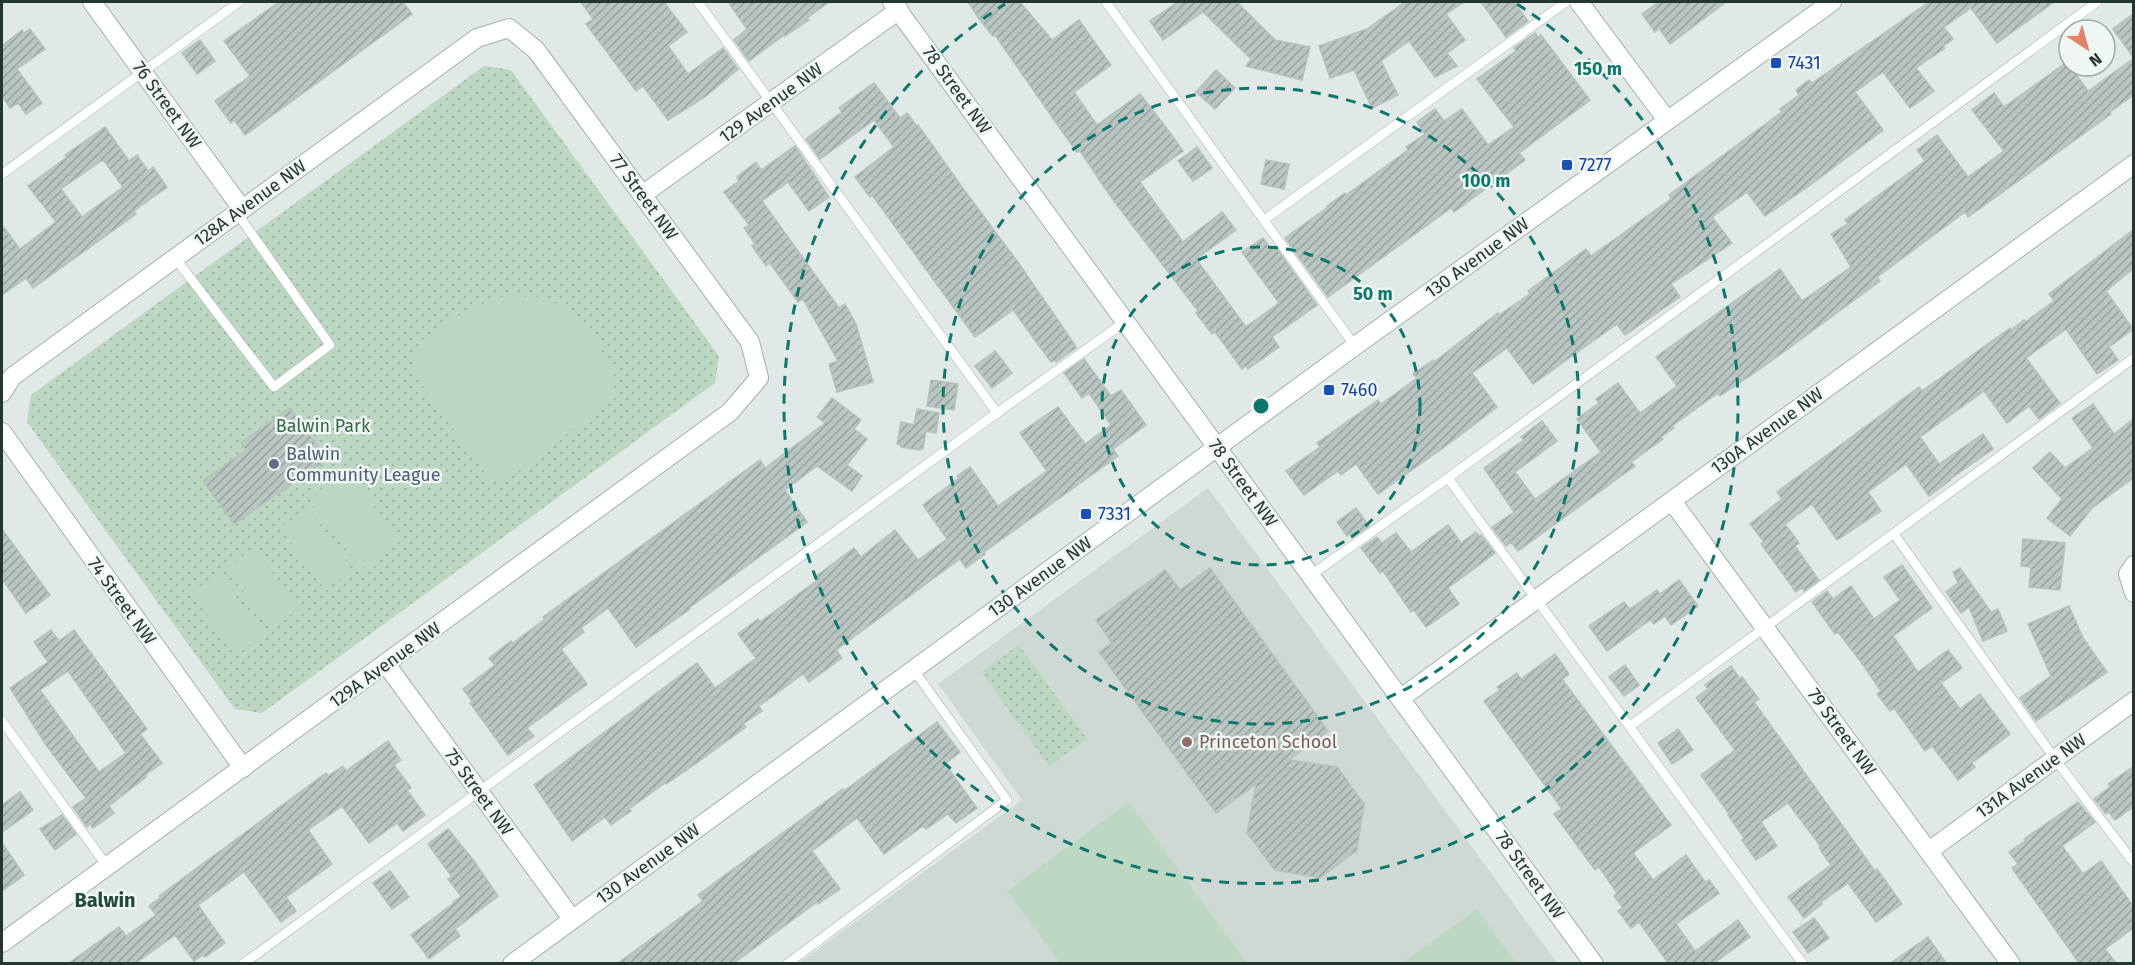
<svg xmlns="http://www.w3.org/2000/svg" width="2135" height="965" viewBox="0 0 2135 965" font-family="'Fira Sans',sans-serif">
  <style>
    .built { fill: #cfd9d4 }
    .park { fill: url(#park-dots) }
    .garden { fill: #bcd8c3 }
    .building { fill: url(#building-hatch); stroke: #b4c2bc; stroke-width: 1.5; fill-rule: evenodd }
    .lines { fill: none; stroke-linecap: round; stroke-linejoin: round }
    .lane-casing { stroke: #a4b0ac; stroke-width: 10 }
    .street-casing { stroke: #a4b0ac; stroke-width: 20 }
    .secondary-casing { stroke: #a1b3ac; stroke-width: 20 }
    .lane { stroke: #fff; stroke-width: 9 }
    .street { stroke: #fff; stroke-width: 18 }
    .secondary { stroke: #fff; stroke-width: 18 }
    .ring { fill: none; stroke: #0f766e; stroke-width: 3; stroke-dasharray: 10 8 }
    .transit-dot { fill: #1a4fb4; stroke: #f0f6f3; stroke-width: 2 }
    .service-dot { fill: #5c6f8a; stroke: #f0f6f3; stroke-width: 2 }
    .education-dot { fill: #8d6e63; stroke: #f0f6f3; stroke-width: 2 }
    .labels { text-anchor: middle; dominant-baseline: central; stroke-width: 5; stroke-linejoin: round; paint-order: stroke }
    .transit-label { font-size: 18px; fill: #164399; stroke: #f0f6f3; text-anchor: start }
    .street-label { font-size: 18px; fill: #233732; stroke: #f0f6f3 }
    .park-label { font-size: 18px; fill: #336947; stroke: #f0f6f3 }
    .service-label { font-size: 18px; fill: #4e5e75; stroke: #f0f6f3; text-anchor: start }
    .education-label { font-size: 18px; fill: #785e54; stroke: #f0f6f3; text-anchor: start }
    .neighbourhood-label { font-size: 20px; font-weight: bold; fill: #22473d; stroke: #f0f6f3 }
    .centre { fill: #0f766e; stroke: #f0f6f3; stroke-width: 3 }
    .ring-label { font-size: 18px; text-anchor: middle; font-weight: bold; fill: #0f766e; stroke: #f0f6f3; stroke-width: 5; stroke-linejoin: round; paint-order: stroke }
  </style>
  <defs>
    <pattern id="park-dots" width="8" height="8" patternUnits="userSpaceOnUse" patternTransform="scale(1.5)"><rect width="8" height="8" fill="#bcd8c3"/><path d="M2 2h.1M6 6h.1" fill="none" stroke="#a1baa8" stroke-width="1.8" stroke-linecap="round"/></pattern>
    <pattern id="building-hatch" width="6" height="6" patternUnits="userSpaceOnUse" patternTransform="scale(1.5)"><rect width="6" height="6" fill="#b9c6c1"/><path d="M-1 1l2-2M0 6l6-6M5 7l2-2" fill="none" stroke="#96a29d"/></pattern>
  </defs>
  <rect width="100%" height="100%" fill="#e0e9e5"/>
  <polygon class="built" points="1208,488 1557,963 798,964 1022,800 938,684"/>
  <g class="park">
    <polygon points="484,66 511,70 719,356 715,383 262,713 235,709 27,422 31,395"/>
    <polygon points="1019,645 1087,739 1049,766 981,672"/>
  </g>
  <g class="garden">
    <polygon points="504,296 538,297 567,308 595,339 612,371 615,398 504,482 490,480 412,371 421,341 468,309"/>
    <polygon points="347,470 400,541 361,569 309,499"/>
    <polygon points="308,508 352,570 325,590 280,528"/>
    <polygon points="254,548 299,609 271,629 226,568"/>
    <polygon points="219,573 264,635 236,655 191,593"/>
    <polygon points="1129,802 1247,963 1060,963 1007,891"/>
    <polygon points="1477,909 1516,963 1402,963"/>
  </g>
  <g class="building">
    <polygon points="279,2 403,2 412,14 245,135 234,120 231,123 215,101 250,76 224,41"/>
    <polygon points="581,2 664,2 687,32 668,46 688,74 723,48 738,69 705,97 668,120 643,86 636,91 586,24 593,19"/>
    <polygon points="728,2 829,2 807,18 809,20 785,36 784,35 749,61 734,40 747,29"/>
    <polygon points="968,2 1020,2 1052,40 1079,20 1111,65 1074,92 1097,125 1140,94 1171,134 1183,151 1140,182 1183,242 1222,212 1236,230 1196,259 1246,327 1279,303 1242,252 1263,238 1271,249 1275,246 1317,305 1272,337 1279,347 1248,369 1246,366 1242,369 1215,332 1212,334 1196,313 1198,311 1113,200 1080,151 1077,152 1061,130 995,35 993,36 980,20"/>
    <polygon points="1178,2 1237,2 1275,40 1310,47 1302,80 1246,66 1251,59 1203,12 1163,40 1150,21"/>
    <polygon points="1405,2 1464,2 1446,14 1465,40 1447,53 1457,66 1435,77 1409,41 1381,61 1398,95 1372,108 1354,70 1330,78 1319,46 1367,29"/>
    <polygon points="1481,2 1514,2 1528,21 1506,37"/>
    <polygon points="1659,2 1726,2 1670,44 1659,28 1655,32 1642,14"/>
    <polygon points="1929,2 2054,2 1997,43 1971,8 1944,27 1953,39 1943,46 1945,48 1916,68 1934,91 1910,108 1883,72 1855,92 1883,130 1809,186 1765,216 1747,192 1712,217 1732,243 1671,284 1680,297 1625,335 1617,324 1533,384 1507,348 1472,373 1497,407 1450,443 1378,494 1356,464 1341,475 1338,471 1304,495 1286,471 1320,447 1317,443 1378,400 1381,404 1417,378 1413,374 1433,360 1434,362 1498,313 1499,315 1530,294 1528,291 1586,249 1591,256 1629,229 1671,199 1669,195 1782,112 1780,109 1799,95 1796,90 1809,80 1812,83"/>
    <polygon points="2133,14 2133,57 2113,29"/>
    <polygon points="30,29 45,49 17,69 42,103 26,114 18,103 10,108 2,96 2,46 22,30 24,33"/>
    <polygon points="1535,33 1538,37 1541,35 1590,100 1519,153 1525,160 1454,212 1451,208 1328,297 1285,238 1328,207 1327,206 1345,193 1346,195 1408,150 1406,147 1425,134 1417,122 1435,109 1444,121 1462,109 1488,145 1514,127 1477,79 1516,51 1514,48"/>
    <polygon points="200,40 215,61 197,74 182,53"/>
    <polygon points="2133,59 2133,95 2110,112 2111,114 1968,217 1965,212 1877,277 1880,281 1763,367 1720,396 1718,393 1672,426 1674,428 1661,437 1663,439 1631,462 1635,466 1518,551 1511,542 1506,546 1492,527 1514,512 1484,468 1524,440 1521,437 1542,421 1557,441 1515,472 1535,499 1601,452 1577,419 1599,403 1596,399 1618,383 1640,413 1677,386 1656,357 1780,269 1802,301 1851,267 1831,234 1848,224 1845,220 1925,161 1917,150 1937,135 1968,177 2004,151 1972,110 1994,93 2004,107 2067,62 2088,91"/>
    <polygon points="1216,70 1235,88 1215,109 1196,92"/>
    <polygon points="874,83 900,118 907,113 917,126 918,125 962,187 1020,265 1075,345 1076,348 1056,362 1055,360 1051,362 1013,310 975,337 872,195 870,197 855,177 894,147 874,120 820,159 806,139 842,112 839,108"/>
    <path d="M105,127L129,161L137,155L148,171L153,167L167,187L134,211L136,214L33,288L26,278L2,295V225L20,249L56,222L28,186L67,157L65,155ZM101,161H104L123,187L82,217L61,189Z"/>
    <polygon points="795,146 829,197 809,211 788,182 762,201 839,308 845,304 856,324 873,382 837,392 829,364 838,361 803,299 798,302 770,263 766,266 752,246 755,244 744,228 749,225 724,192 739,181 737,177 756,162 761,170"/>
    <polygon points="1197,147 1212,168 1193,181 1178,161"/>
    <polygon points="1266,160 1289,164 1284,189 1261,184"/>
    <polygon points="2133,230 2133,269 2106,291 2133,329 2109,347 2118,360 2097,374 2066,329 2026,358 2060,403 2039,419 2029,406 2007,423 1984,391 1920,437 1939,464 1983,434 1993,449 1950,479 1951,480 1929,496 1906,464 1868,492 1881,511 1837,540 1812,504 1785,524 1799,543 1795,546 1819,580 1804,591 1802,587 1796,592 1761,544 1764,542 1750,524 1782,499 1777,492 1919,387 1922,391 2010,328 2011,330 2024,320 2025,322 2054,301 2049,294"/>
    <polygon points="995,351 1012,373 992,388 975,366"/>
    <polygon points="1084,359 1111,396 1121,390 1146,425 1113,449 1118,456 984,552 985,554 966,568 960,559 836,650 842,658 809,682 803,674 759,706 762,711 743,724 746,727 691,767 666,784 665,783 629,809 631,811 611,825 605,817 572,841 534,785 697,663 715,688 756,658 738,634 758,619 760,622 819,579 816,576 854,548 861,557 895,530 918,560 947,539 923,505 959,478 957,476 970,467 998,506 1047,471 1020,433 1058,407 1085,444 1111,425 1089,393 1082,398 1064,373"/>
    <polygon points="931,380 958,384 954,410 927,406"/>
    <polygon points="832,398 861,420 854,429 867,439 847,465 862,476 852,491 817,466 785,490 807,522 689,608 690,609 636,647 608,608 581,628 584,632 561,649 587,684 527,728 534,736 508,755 470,703 472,701 463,689 495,665 489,658 511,641 513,643 545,619 543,617 760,460 765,468 825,423 817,417"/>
    <polygon points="2093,404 2114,434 2133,419 2133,478 2092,508 2070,536 2047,518 2062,499 2033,468 2050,452 2065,468 2093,448 2072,418"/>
    <polygon points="290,408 327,459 234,524 203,481 246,450 241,443"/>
    <polygon points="917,409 939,413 936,433 926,431 923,449 920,448 920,450 901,447 901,445 897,444 901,422 914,425"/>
    <polygon points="1356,508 1369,526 1353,537 1350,533 1347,536 1337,522"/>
    <polygon points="1448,525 1461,543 1476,532 1479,536 1481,535 1495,553 1448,588 1459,604 1426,627 1414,610 1411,612 1383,571 1380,573 1361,548 1377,537 1382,543 1396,533 1411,552"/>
    <polygon points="2,529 50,595 26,613 2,579"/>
    <polygon points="2023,539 2065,543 2060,590 2029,587 2031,567 2021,566"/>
    <polygon points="1902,565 1932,608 1893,636 1918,672 1948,650 1962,668 1941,683 1960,709 1980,694 2010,734 1972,763 1975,767 1958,780 1932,746 1925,751 1894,708 1890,711 1877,694 1881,691 1861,662 1838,632 1835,634 1812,602 1827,591 1833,599 1851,586 1874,619 1900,600 1884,577"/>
    <polygon points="1210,568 1328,731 1289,760 1337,767 1364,804 1357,850 1320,878 1275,870 1247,833 1256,784 1216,813 1099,652 1112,643 1096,620 1165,570 1180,590"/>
    <polygon points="1960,568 1991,612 1998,609 2007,631 1983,641 1969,607 1961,613 1946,592 1958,583 1953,572"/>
    <polygon points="1679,580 1698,606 1671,625 1665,616 1654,624 1650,620 1607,651 1589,626 1624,602 1630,609 1657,590 1660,594"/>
    <polygon points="2069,606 2083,638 2107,672 2036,721 2020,698 2051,676 2028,624"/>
    <path d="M51,630L59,641L74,630L147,729L140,734L162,763L145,775L146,777L109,806L114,813L93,828L90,824L87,827L73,807L86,798L46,745L10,688L48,662L34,642ZM68,671L126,753L99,772L40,690Z"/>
    <polygon points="1555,654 1569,674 1562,679 1671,825 1633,853 1653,880 1686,855 1705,882 1709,880 1719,893 1676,924 1695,951 1738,920 1750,937 1714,963 1668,963 1639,922 1631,928 1618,911 1623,908 1614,896 1617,893 1599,867 1595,870 1554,814 1562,809 1484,701 1500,690 1497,687 1517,673 1521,679"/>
    <polygon points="1625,665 1639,685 1624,696 1609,677"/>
    <polygon points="1731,666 1740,679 1742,677 1759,699 1754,702 1875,871 1877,869 1902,904 1876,922 1848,883 1821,902 1822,904 1804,918 1788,897 1831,865 1819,848 1821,847 1788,803 1761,822 1777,846 1756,860 1742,840 1744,838 1728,815 1729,814 1701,775 1735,750 1696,698 1708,689 1705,685"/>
    <polygon points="937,722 960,752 945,764 977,808 956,823 948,814 926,829 923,826 884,854 857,818 812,851 840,889 818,904 817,902 734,963 618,963 703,901 698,895 843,789 844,791"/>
    <polygon points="1678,729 1693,750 1672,764 1658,743"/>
    <polygon points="388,741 401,760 394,765 411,788 407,790 425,815 403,831 397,823 369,843 342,806 308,830 332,864 286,897 296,911 281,922 244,872 198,905 225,943 205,957 203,955 194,961 175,935 136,963 69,963 119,927 126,936 156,915 149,906 160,898 159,896 326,773 328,776 343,766 346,771"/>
    <polygon points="2133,767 2133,807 2115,820 2109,812 2106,814 2094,799 2110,787 2108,784"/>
    <polygon points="20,792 33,810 2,832 2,805"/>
    <polygon points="2078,802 2095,822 2062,846 2083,874 2101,861 2133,906 2133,928 2105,949 2116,963 2079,963 2012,868 2018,864 2009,852 2025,841 2024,839"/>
    <polygon points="62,815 76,834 55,850 40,829"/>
    <polygon points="448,829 474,861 498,896 455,929 460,936 429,959 411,935 454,903 453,902 461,896 448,879 452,877 428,844"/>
    <polygon points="2,843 24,875 2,891"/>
    <polygon points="390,871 409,897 392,909 373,883"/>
    <polygon points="1814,918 1829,938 1808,953 1793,932"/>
    <polygon points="1928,937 1946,963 1891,963"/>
  </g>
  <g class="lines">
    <defs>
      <g id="lane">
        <polyline points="698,2 997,413"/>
        <polyline points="1106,2 1355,346"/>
        <polyline points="2,174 239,2"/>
        <polyline points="1264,220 1566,2"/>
        <polyline points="175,258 274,387 330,345 237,213"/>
        <polyline points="1448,478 1803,964"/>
        <polyline points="1894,534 2055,759 2134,863"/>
        <polyline points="1311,575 1448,478 2097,2"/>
        <polyline points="2,721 107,866"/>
        <polyline points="1630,726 2134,358"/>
        <polyline points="243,964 997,413 1126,321"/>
        <polyline points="787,964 1007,800 913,669"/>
      </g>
      <g id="street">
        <polyline points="92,2 242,209"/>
        <polyline points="892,2 1594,964"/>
        <polyline points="1579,2 1667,120"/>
        <polyline points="642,195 899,10"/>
        <polyline points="2,393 12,377 477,38 509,28 536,50 750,342 759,378 730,412 2,943"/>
        <polyline points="2,432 243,768"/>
        <polyline points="1672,501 2011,964"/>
        <polyline points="2134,565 2128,574 2134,593"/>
        <polyline points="386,664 572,919"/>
        <polyline points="1401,698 2134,164"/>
        <polyline points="1929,851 2134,701"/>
      </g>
      <polyline id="secondary" points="512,964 1355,346 1832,2"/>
    </defs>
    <use href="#lane" class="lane-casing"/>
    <use href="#street" class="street-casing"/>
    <use href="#secondary" class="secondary-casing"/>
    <use href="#lane" class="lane"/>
    <use href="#street" class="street"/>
    <use href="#secondary" class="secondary"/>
  </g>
  <g class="ring">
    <circle cx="1261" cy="406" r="159"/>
    <circle cx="1261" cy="406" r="318"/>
    <path d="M1517 4A477 477 0 1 1 1005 4"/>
  </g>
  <g class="transit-dot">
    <rect x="1770" y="57" width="12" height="12" rx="3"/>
    <rect x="1561" y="159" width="12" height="12" rx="3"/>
    <rect x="1323" y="384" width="12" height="12" rx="3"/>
    <rect x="1080" y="508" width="12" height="12" rx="3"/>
  </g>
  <circle class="service-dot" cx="274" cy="464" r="6"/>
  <circle class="education-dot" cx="1187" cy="742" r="6"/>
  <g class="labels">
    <g class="transit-label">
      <text x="1788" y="63">7431</text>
      <text x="1579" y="165">7277</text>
      <text x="1341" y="390">7460</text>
      <text x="1098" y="514">7331</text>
    </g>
    <g class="street-label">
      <text transform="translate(957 90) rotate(54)">78 Street NW</text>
      <text transform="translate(771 103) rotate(-36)">129 Avenue NW</text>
      <text transform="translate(167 105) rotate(54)">76 Street NW</text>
      <text transform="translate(644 197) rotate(54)">77 Street NW</text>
      <text transform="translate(250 203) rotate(-36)">128A Avenue NW</text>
      <text transform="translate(1477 258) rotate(-36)">130 Avenue NW</text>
      <text transform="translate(1767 431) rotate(-36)">130A Avenue NW</text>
      <text transform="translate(1243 483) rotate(54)">78 Street NW</text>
      <text transform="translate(1040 577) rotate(-36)">130 Avenue NW</text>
      <text transform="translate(122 601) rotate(54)">74 Street NW</text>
      <text transform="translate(385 665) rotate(-36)">129A Avenue NW</text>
      <text transform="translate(1842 732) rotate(54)">79 Street NW</text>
      <text transform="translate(2031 776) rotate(-36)">131A Avenue NW</text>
      <text transform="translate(479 792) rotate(54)">75 Street NW</text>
      <text transform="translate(648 864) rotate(-36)">130 Avenue NW</text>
      <text transform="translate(1530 875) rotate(54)">78 Street NW</text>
    </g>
    <g class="park-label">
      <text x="323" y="426">Balwin Park</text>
    </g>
    <g class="service-label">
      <text x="286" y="454">Balwin<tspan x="286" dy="21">Community League</tspan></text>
    </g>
    <g class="education-label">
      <text x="1199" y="742">Princeton School</text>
    </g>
    <g class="neighbourhood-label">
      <text x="105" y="900">Balwin</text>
    </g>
  </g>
  <circle cx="1261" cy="406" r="9" class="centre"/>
  <g class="ring-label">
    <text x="1598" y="75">150 m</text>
    <text x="1486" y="187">100 m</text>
    <text x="1373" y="300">50 m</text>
  </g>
  <rect width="2135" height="965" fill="none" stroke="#233732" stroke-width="6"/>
  <g transform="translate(2087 48) rotate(144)"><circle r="28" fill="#f0f6f3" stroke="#9eaaa6" stroke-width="1.5"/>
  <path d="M0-4.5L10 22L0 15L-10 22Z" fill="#e08468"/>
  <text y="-9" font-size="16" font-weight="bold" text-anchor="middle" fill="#233732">N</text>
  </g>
</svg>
